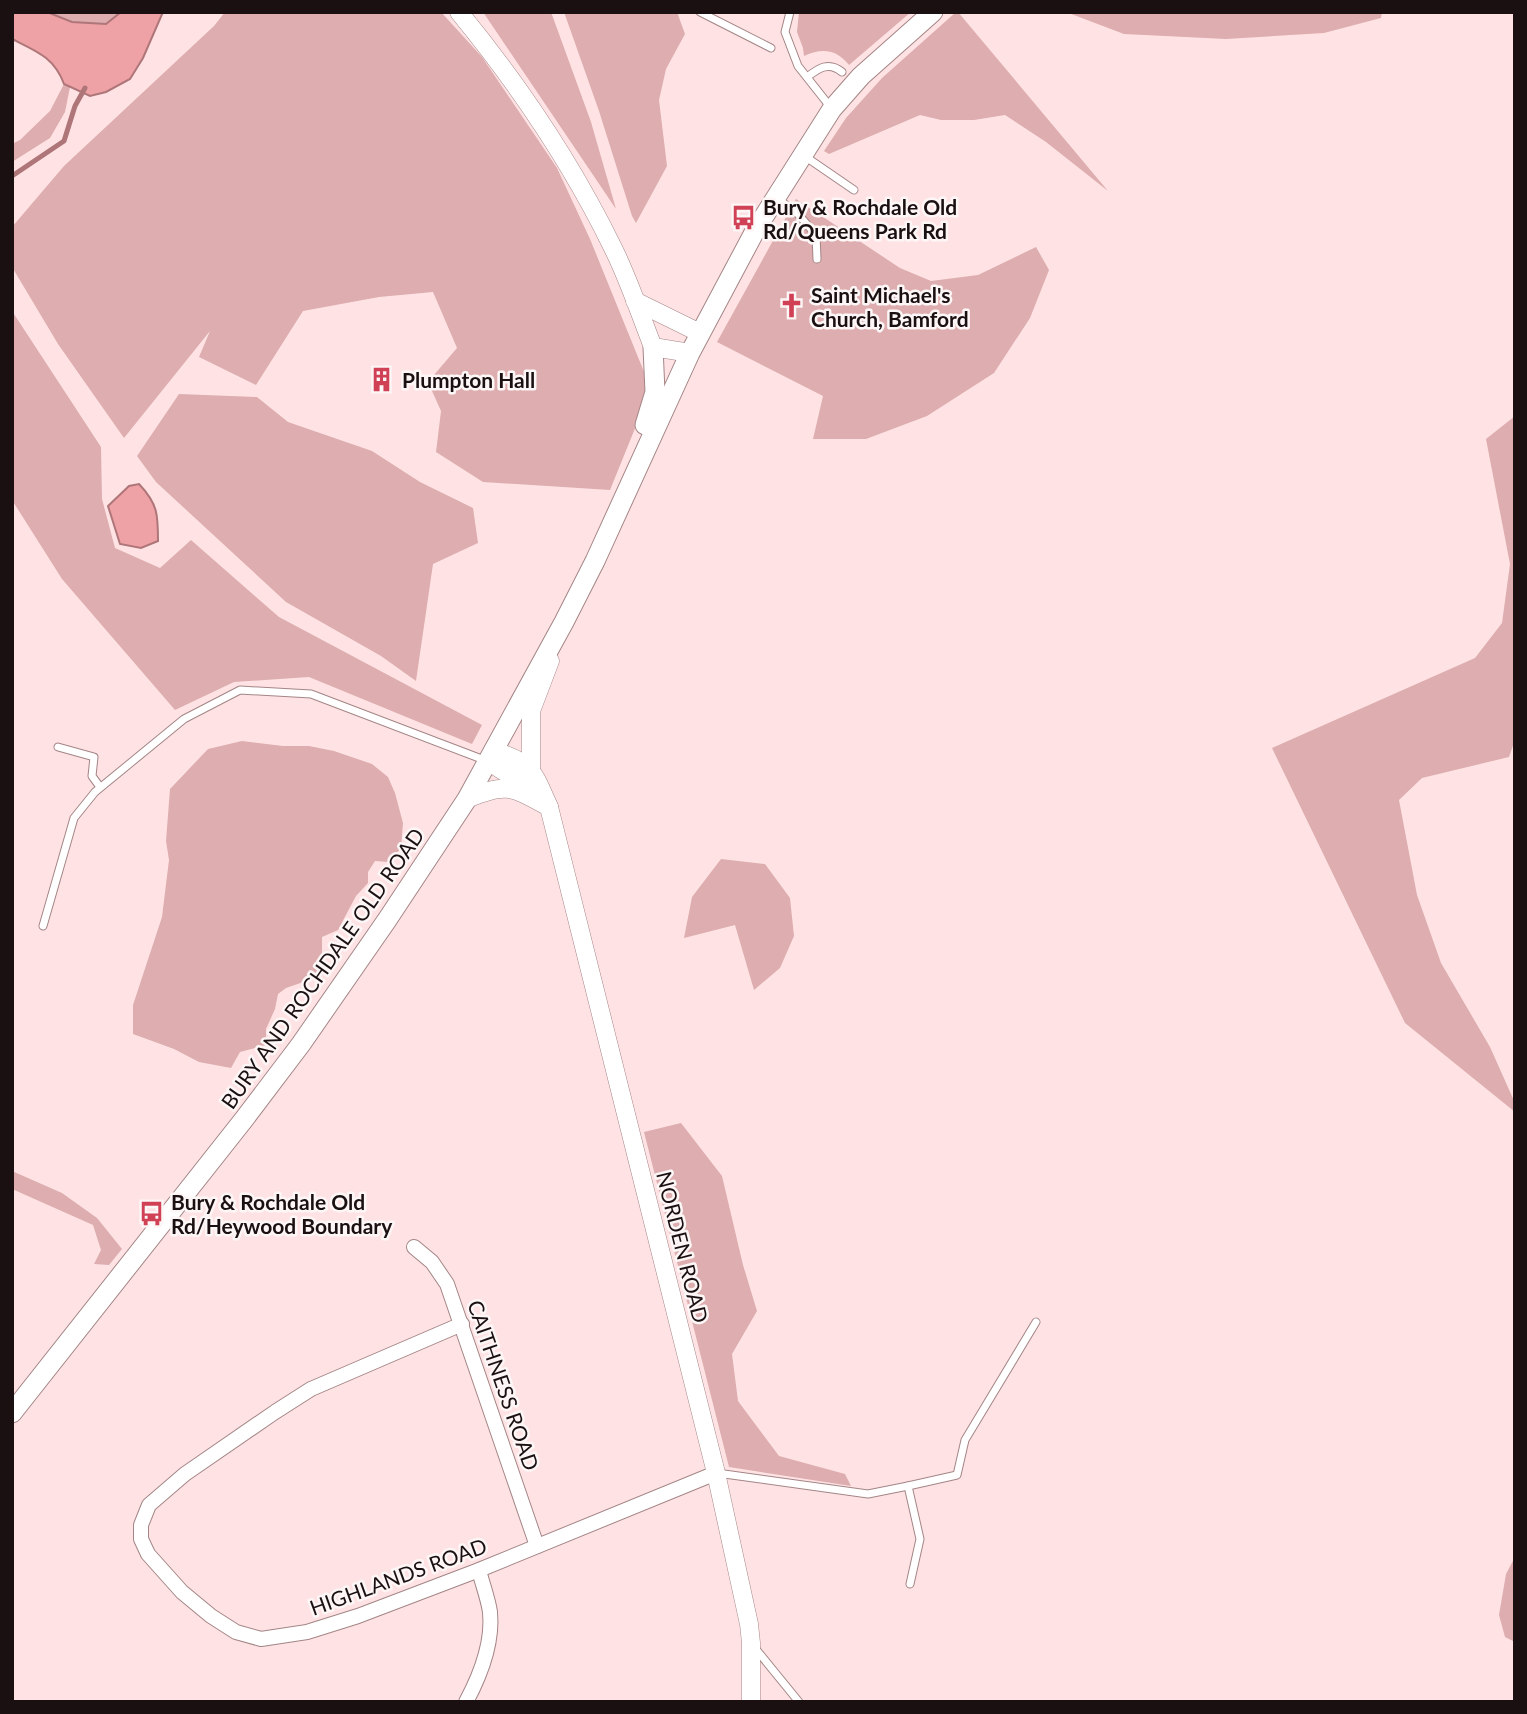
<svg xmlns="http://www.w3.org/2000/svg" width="1527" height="1714" viewBox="0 0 1527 1714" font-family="Lato,sans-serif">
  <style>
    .green { fill: #ddadaf }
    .water { fill: #efa2a6; stroke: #af7679; stroke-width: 2 }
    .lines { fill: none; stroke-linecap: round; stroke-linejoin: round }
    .stream { stroke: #af7679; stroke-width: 5 }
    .service-casing { stroke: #a48586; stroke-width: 9 }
    .minor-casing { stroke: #a48586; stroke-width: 16 }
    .tertiary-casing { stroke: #a48586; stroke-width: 19 }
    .secondary-casing { stroke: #a48586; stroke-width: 21 }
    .service { stroke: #fff; stroke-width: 7 }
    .minor { stroke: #fff; stroke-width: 14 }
    .tertiary { stroke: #fff; stroke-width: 18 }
    .secondary { stroke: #fff; stroke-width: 19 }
    .labels { text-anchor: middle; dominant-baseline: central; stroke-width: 5; stroke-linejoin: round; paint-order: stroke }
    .poi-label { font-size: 21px; font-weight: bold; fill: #1b1011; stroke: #fdf6f6; text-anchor: start }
    .street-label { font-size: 21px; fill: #1b1011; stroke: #fdf6f6 }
  </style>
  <rect width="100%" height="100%" fill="#ffe3e4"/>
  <g class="green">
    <polygon points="47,12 121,12 106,24 72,22"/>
    <polygon points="225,12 441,12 482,57 557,168 590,239 651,389 610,490 483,482 436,452 441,411 428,382 457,348 433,292 379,297 303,311 256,385 199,357 210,331 124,438 58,344 12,267 12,227 64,166 214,26"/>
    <polygon points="483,12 551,12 591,122 616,209"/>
    <polygon points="564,12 677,12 685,34 666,69 659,100 667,166 636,223 632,216 599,111"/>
    <path d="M799,12H911L849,65C836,49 822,48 804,56L803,48L797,32Z"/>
    <polygon points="956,12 958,12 1108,191 1046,142 1005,115 974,120 941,120 920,115 829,154 824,151 846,118 882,78"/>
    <polygon points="1066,12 1382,12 1381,18 1324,33 1226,39 1124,34"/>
    <polygon points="64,84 70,87 65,112 50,138 12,162 12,144 20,140 50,111"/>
    <polygon points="796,199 900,268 931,281 978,275 1036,247 1049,270 1030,318 994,373 927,416 866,439 813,439 823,396 717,342"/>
    <polygon points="12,311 101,447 102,499 115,548 160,568 191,540 279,617 482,725 472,744 309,677 234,682 175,710 62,579 12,500"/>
    <polygon points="179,394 257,397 288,422 372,451 420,482 473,508 478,543 433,564 416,681 381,656 286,602 156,482 137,456"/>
    <polygon points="1515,416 1515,740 1509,757 1422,778 1399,800 1417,895 1441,963 1490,1047 1515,1103 1515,1112 1405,1023 1272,748 1475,658 1502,623 1510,564 1486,439"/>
    <polygon points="242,741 283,746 309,746 334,751 372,764 388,777 395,793 403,823 401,848 389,862 375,861 368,872 368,883 356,896 338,930 322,937 322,962 312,979 286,988 278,994 275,1009 266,1029 266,1045 240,1052 231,1068 199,1062 174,1049 133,1034 133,1005 162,917 169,860 166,841 170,789 208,749"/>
    <polygon points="721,859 765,864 790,898 794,936 780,968 754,990 735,925 684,938 692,897"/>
    <polygon points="681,1123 722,1176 743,1265 757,1311 732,1354 738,1401 779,1456 845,1474 851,1486 729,1467 644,1132"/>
    <polygon points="12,1171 62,1193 97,1218 122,1249 109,1265 94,1264 101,1250 93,1225 12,1189"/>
    <polygon points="1515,1557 1515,1642 1505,1637 1499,1615 1506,1574"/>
  </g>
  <g class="water">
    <path d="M12,12H47L72,22L106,24L121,12H163L143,58L130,79L106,92L90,96L64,84C54,57 36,51 12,39Z"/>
    <path d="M139,484C158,504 158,515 158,541L141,548L120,544L108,506L129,486Z"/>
  </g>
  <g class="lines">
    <polyline class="stream" points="12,176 64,141 75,106 85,88"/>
    <defs>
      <g id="service">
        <polyline points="700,12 771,48"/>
        <polyline points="790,12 785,32 798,66 832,109"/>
        <path d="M807,77C819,68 829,61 842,72"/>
        <polyline points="803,155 854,190"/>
        <polyline points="777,198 798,214 816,235 817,259"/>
        <polyline points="58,747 94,757 92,776 100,787"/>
        <polyline points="43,926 74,818 95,792 184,719 240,690 311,694 487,761"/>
        <polyline points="717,1473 868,1494 908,1486 920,1539 910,1584"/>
        <polyline points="908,1486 957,1475 965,1440 1036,1322"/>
        <polyline points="755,1648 799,1702"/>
      </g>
      <g id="minor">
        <polyline points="414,1247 432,1262 447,1284 537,1546"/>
        <polyline points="462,1324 311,1389 275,1412 185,1474 149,1505 141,1525 141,1539 148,1554 182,1592 211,1616 236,1632 261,1639 307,1632 358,1616 479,1570 716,1473"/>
        <path d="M466,1702C480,1676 493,1642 490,1612C488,1598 482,1583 479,1570"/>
      </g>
      <g id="tertiary">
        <path d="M459,12C518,84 572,164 613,248C629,280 640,314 653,347L690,353"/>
        <polyline points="635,301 700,333"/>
        <path d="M493,751C533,762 533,772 549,807L716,1473L749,1624L751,1643V1702"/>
        <polyline points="488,761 529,788"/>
        <polyline points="531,769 531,711 550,661"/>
        <path d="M467,799C507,782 512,787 549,807"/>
      </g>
      <g id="secondary">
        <polyline points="645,425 655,392 653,347"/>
        <polyline points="12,1413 245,1118 301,1044 387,920 467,799 564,622 595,561 690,353 756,229 832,109 861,76 933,12"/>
      </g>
    </defs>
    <use href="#service" class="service-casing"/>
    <use href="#minor" class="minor-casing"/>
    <use href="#tertiary" class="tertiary-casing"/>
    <use href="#secondary" class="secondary-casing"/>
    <use href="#service" class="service"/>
    <use href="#minor" class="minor"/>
    <use href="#tertiary" class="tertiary"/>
    <use href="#secondary" class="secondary"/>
  </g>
  <defs>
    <symbol id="bus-bare" viewBox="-9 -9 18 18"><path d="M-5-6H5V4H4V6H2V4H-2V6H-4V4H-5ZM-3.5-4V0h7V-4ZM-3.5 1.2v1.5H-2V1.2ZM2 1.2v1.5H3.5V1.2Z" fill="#d14156" stroke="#fdf6f6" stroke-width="2.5" paint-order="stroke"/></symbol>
    <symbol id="church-bare" viewBox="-9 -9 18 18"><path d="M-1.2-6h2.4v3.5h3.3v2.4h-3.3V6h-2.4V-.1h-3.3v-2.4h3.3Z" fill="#d14156" stroke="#fdf6f6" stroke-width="2.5" paint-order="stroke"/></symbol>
    <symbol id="building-bare" viewBox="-9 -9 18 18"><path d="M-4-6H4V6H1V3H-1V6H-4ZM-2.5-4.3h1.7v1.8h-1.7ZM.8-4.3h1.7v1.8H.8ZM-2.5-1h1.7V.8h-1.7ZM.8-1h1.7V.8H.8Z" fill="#d14156" stroke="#fdf6f6" stroke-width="2.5" paint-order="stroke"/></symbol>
  </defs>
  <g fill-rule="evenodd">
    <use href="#bus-bare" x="726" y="200" width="35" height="35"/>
    <use href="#church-bare" x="774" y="288" width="35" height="35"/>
    <use href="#building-bare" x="364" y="362" width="35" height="35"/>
    <use href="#bus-bare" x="134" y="1196" width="35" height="35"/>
  </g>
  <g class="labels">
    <g class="poi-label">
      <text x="763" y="206">Bury &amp; Rochdale Old<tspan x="763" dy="24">Rd/Queens Park Rd</tspan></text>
      <text x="811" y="294">Saint Michael's<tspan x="811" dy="24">Church, Bamford</tspan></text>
      <text x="402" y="379">Plumpton Hall</text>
      <text x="171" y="1201">Bury &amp; Rochdale Old<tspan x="171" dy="24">Rd/Heywood Boundary</tspan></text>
    </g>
    <g class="street-label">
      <text transform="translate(322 968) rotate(-55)">BURY AND ROCHDALE OLD ROAD</text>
      <text transform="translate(683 1247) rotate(76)">NORDEN ROAD</text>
      <text transform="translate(504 1385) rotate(71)">CAITHNESS ROAD</text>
      <text transform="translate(398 1576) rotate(-20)">HIGHLANDS ROAD</text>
    </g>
  </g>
  <rect width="1527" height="1714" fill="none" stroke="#1b1011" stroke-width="28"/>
</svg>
